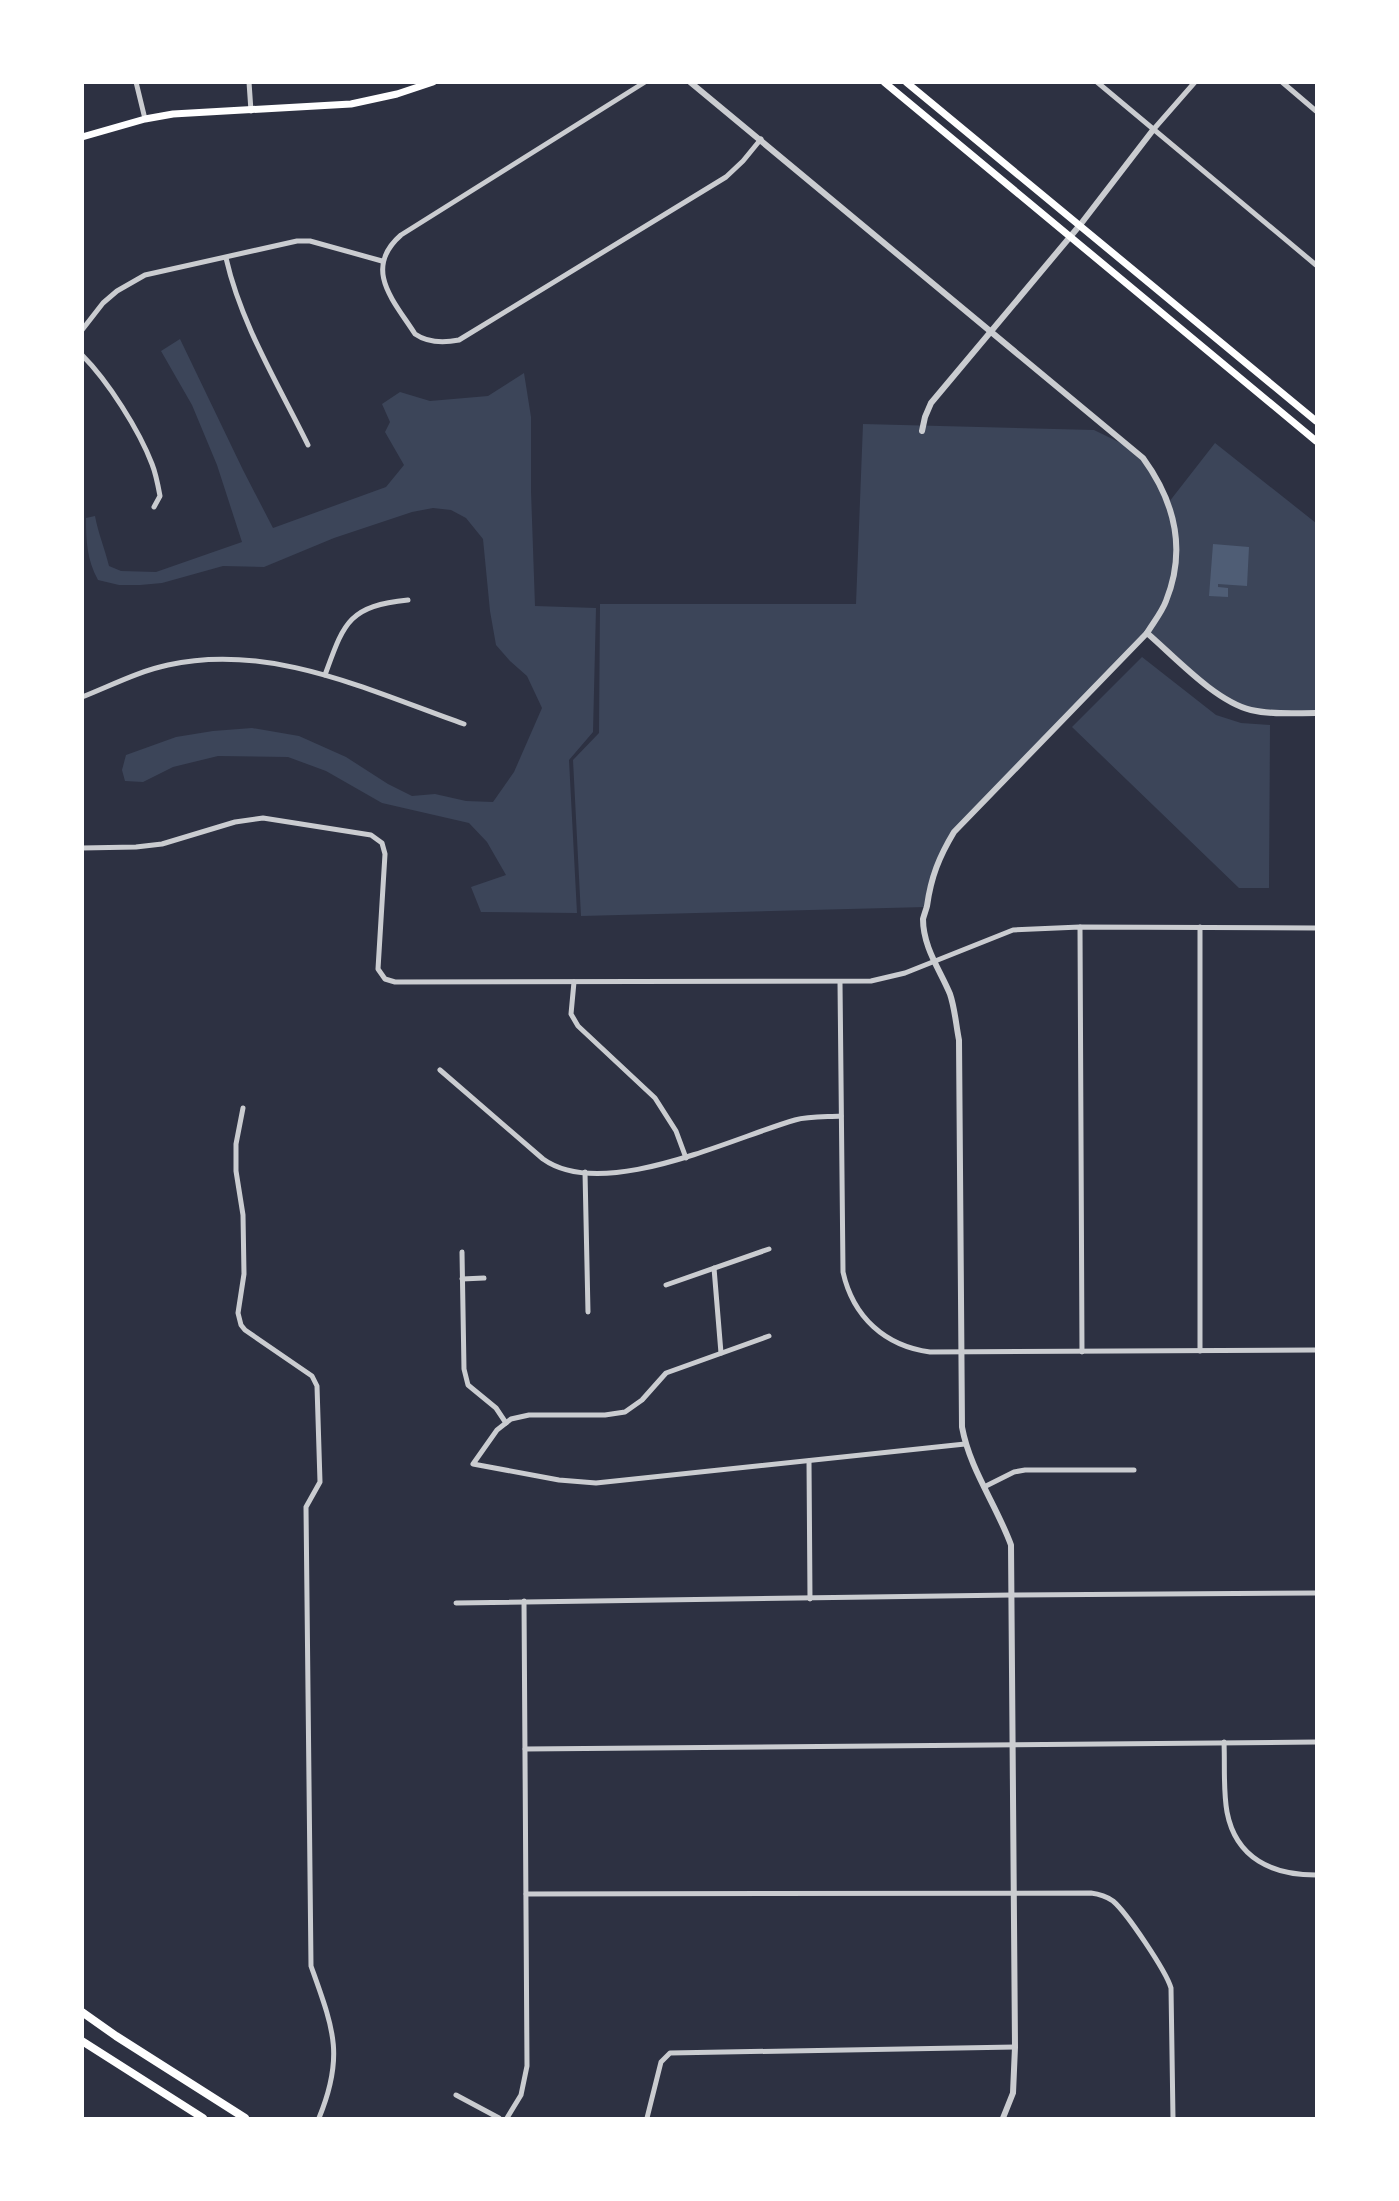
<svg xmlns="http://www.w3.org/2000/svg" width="1399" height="2201" viewBox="0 0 1399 2201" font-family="'Sofia Sans Condensed',sans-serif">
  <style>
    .green { fill: #3c4559 }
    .water { fill: #4f5d75 }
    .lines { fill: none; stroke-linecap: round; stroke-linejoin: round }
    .minor { stroke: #caccd0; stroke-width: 5 }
    .tertiary { stroke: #caccd0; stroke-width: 6 }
    .secondary { stroke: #fff; stroke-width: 7 }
    .primary { stroke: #fff; stroke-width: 8 }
  </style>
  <rect width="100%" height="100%" fill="#2d3142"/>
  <g class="green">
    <path d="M180,339L243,470L273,528L386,487L404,465L385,432L390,422L382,404L400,392L430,401L488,396L524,373L531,417V491L535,606L596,608L593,732L569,760L577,913L481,912L471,887L506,875L487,842L469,823L382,803L326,771L288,757L218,756L173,767L143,782L125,781L122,770L126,755L176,737L213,731L252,728L299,736L346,757L388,784L412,796L435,794L466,801L493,802L514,772L542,708L527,676L510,661L496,645L490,611L483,539L466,518L451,510L433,508L412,512L334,538L264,567L223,566L162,583L140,585H119L98,580C87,560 86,541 86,518L95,516C98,533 105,549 109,566L121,571L156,572L242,542L217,465L192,405L161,351Z"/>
    <polygon points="863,424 1094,430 1135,450 1169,502 1215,443 1316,523 1316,710 1262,711 1231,702 1146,633 962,824 944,848 926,907 581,916 573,760 599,733 600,604 856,604"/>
    <polygon points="1142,657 1216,715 1241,723 1270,725 1269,888 1239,888 1072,727"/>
  </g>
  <polygon class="water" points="1213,544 1249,547 1247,586 1218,584 1218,587 1228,588 1228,597 1209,596"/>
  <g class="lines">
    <g class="minor">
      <polyline points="136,82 145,119"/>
      <polyline points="249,82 251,111"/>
      <path d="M645,82L401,235C362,269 394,301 415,334C428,343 444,343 459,340L726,177L743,161L761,139"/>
      <polyline points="1097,82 1316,265"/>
      <polyline points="1282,82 1316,111"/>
      <polyline points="1153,130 1195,82"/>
      <path d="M226,258C241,324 278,384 308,445"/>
      <polyline points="82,330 103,303 117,291 145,275 297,241 310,241 382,261"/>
      <path d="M82,355C108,381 139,430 152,464C156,474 158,485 160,496L154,507"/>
      <path d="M325,675C344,623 348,606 408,600"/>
      <path d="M82,697C110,686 139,671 168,665C270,642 370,691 464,724"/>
      <polyline points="82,848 136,847 162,844 235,822 263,818 371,835 382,843 385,854 378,969 385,979 395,982 871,981 905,973 1013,930 1080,927 1316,928"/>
      <polyline points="1080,927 1082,1352"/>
      <polyline points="1200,927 1200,1351"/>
      <polyline points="574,982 571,1014 578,1026 655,1098 676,1131 686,1158"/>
      <path d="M840,982L843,1272C853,1317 885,1346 930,1352L1316,1350"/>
      <path d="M440,1070L543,1159C603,1202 732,1138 795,1120C809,1116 826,1117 841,1116"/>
      <path d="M243,1108L236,1144V1171L243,1215L244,1274L238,1313L241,1325L245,1330L312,1376L317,1386L320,1482L306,1507L311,1966C333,2028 345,2055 319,2118"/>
      <polyline points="585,1172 588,1312"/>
      <polyline points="462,1252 464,1369 468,1385 496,1408 506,1423"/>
      <polyline points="714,1268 721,1353"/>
      <polyline points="462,1279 484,1278"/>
      <polyline points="666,1285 769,1249"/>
      <polyline points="769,1336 666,1373 642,1400 625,1412 605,1415 529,1415 511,1419 497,1430 473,1464 559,1480 596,1483 965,1444"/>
      <polyline points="809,1461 810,1599"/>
      <polyline points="984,1487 1014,1472 1025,1470 1134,1470"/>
      <polyline points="456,1603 1012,1595 1316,1593"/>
      <path d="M1224,1742C1225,1765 1223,1790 1227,1812C1236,1859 1273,1875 1316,1875"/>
      <polyline points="525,1749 1316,1742"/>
      <path d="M526,1894L1091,1893C1099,1894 1106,1896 1113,1901C1127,1913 1166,1971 1171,1988L1173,2118"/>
      <polyline points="456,2095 499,2118"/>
      <polyline points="507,2118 521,2095 527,2066 524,1601"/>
      <polyline points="647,2118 661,2062 670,2053 1015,2047"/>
    </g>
    <g class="tertiary">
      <path d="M690,82L1143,458C1175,502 1187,549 1166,601C1162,612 1153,623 1147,633L954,832C939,857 931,877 927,906C926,910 924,915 923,919C923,947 940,970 950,994C955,1009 956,1025 959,1040L962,1427C970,1470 996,1504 1011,1545L1015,2047L1013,2093L1003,2118"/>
      <polyline points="922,431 925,417 931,403 1080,225 1153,130"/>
      <path d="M1147,633C1175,657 1215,701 1251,710C1272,715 1295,713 1316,713"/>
    </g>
    <g class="secondary">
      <polyline points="884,82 1316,441"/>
      <polyline points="906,82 1316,421"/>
      <polyline points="82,137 145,119 173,114 351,104 397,94 433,82"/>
    </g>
    <g class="primary">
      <polyline points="82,2012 116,2036 245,2118"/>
      <polyline points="82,2041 203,2118"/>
    </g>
  </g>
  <rect width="1399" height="2201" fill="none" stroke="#ffffff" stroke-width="168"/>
</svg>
